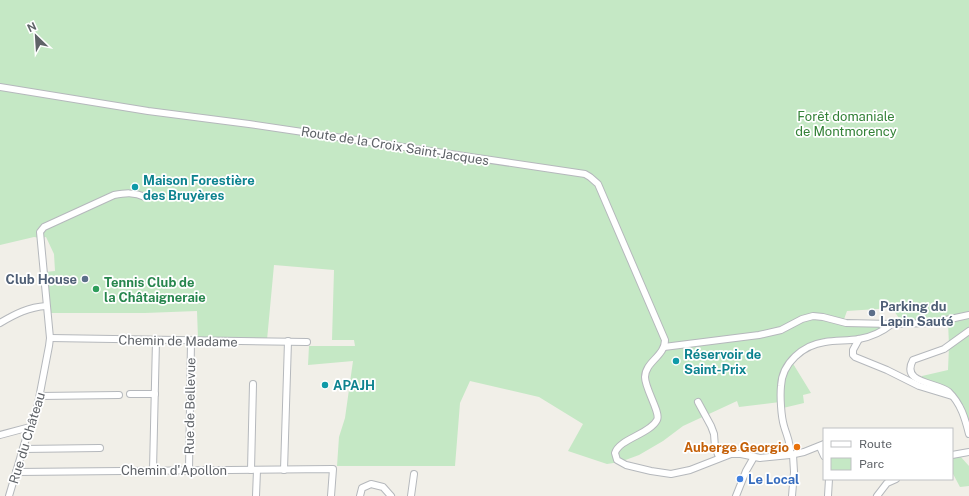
<svg xmlns="http://www.w3.org/2000/svg" width="969" height="496" viewBox="0 0 969 496" font-family="'Public Sans',sans-serif">
  <style>
    .green { fill: #c5e8c5 }
    .lines { fill: none; stroke-linecap: round; stroke-linejoin: round }
    .minor-casing { stroke: #b5b8bc; stroke-width: 8 }
    .minor { stroke: #fff; stroke-width: 6 }
    .culture-dot { fill: #0f9aa8; stroke: #fff; stroke-width: 1.5 }
    .service-dot { fill: #5c6f8a; stroke: #fff; stroke-width: 1.5 }
    .leisure-dot { fill: #2e9e5b; stroke: #fff; stroke-width: 1.5 }
    .food-dot { fill: #e8710a; stroke: #fff; stroke-width: 1.5 }
    .shop-dot { fill: #3f7fe0; stroke: #fff; stroke-width: 1.5 }
    .labels { text-anchor: middle; dominant-baseline: central; stroke-width: 3.5; stroke-linejoin: round; paint-order: stroke }
    .park-label { font-size: 13px; fill: #348238; stroke: #fff }
    .street-label { font-size: 13px; fill: #5f6368; stroke: #fff }
    .culture-label { font-size: 13px; font-weight: bold; fill: #0d838f; stroke: #fff; text-anchor: start }
    .service-label { font-size: 13px; font-weight: bold; fill: #4e5e75; stroke: #fff; text-anchor: end }
    .leisure-label { font-size: 13px; font-weight: bold; fill: #27864d; stroke: #fff; text-anchor: start }
    .food-label { font-size: 13px; font-weight: bold; fill: #c56008; stroke: #fff; text-anchor: end }
    .shop-label { font-size: 13px; font-weight: bold; fill: #366cbe; stroke: #fff; text-anchor: start }
  </style>
  <rect width="100%" height="100%" fill="#f1efe8"/>
  <g class="green">
    <polygon points="0,0 969,0 969,421 963,405 953,394 921,385 922,376 948,370 949,346 948,321 901,321 892,308 847,311 843,322 892,324 875,334 809,346 787,365 780,402 739,407 737,401 683,426 663,441 639,455 620,462 607,464 568,451 583,424 539,397 470,381 460,403 455,466 337,466 339,437 345,418 353,361 308,365 309,346 355,346 354,340 332,340 334,270 274,265 267,340 198,339 197,311 145,313 50,313 45,272 55,271 54,254 46,237 41,238 34,237 0,245"/>
    <polygon points="792,362 811,393 803,395 804,403 783,408 783,377"/>
    <polygon points="960,456 969,466 969,486 960,487 952,472 952,458"/>
  </g>
  <g class="lines">
    <defs>
      <g id="minor">
        <path d="M0,87L148,111L249,124L585,174L590,177L598,184L665,340C665,356 645,362 645,377C645,389 661,413 657,420C650,434 619,439 615,453L617,460L626,465L651,471L671,474L690,470L731,454H741L760,458L790,455L804,452L824,444"/>
        <path d="M0,323C15,314 29,307 46,306"/>
        <path d="M969,331L944,349L913,360C900,384 938,382 949,392C961,404 965,418 969,434"/>
        <polyline points="50,338 307,342"/>
        <polyline points="859,339 853,350 853,355 855,357 887,370 919,386 952,396"/>
        <polyline points="664,347 759,335 781,330 802,319 813,316 823,317 846,323 892,324 932,323 969,315"/>
        <polyline points="130,394 155,394"/>
        <polyline points="40,396 119,395"/>
        <polyline points="698,402 711,426 714,434 715,447 719,457"/>
        <polyline points="0,435 30,427"/>
        <polyline points="820,447 824,456"/>
        <polyline points="23,449 100,448"/>
        <path d="M790,455C791,442 787,437 784,426C781,416 780,396 781,386C782,363 803,345 825,342C836,340 848,341 859,339C871,337 882,332 892,324"/>
        <polyline points="952,455 969,452"/>
        <polyline points="153,470 156,340"/>
        <polyline points="189,470 191,341"/>
        <polyline points="251,470 253,384"/>
        <polyline points="284,470 288,341"/>
        <polyline points="16,472 333,469 331,496"/>
        <path d="M9,496L27,435L36,414L49,346L50,338L40,232L44,227L114,195C125,193 134,192 145,197"/>
        <polyline points="256,496 257,470"/>
        <polyline points="360,496 362,488 371,484 383,487 391,496"/>
        <polyline points="411,496 414,474"/>
        <polyline points="736,496 746,471 754,457"/>
        <polyline points="792,496 794,472 793,455"/>
        <polyline points="828,496 829,479"/>
        <polyline points="877,496 887,483 896,479"/>
      </g>
    </defs>
    <use href="#minor" class="minor-casing"/>
    <use href="#minor" class="minor"/>
  </g>
  <g class="culture-dot">
    <circle cx="135" cy="187" r="4"/>
    <circle cx="676" cy="361" r="4"/>
    <circle cx="325" cy="385" r="4"/>
  </g>
  <g class="service-dot">
    <circle cx="85" cy="279" r="4"/>
    <circle cx="872" cy="313" r="4"/>
  </g>
  <circle class="leisure-dot" cx="96" cy="289" r="4"/>
  <circle class="food-dot" cx="797" cy="447" r="4"/>
  <circle class="shop-dot" cx="740" cy="479" r="4"/>
  <g class="labels">
    <g class="park-label">
      <text x="846" y="116">Forêt domaniale<tspan x="846" dy="15">de Montmorency</tspan></text>
    </g>
    <g class="street-label">
      <text transform="translate(395 146) rotate(9)">Route de la Croix Saint-Jacques</text>
      <text transform="translate(178 341) rotate(1)">Chemin de Madame</text>
      <text transform="translate(190 406) rotate(-89)">Rue de Bellevue</text>
      <text transform="translate(27 438) rotate(-73)">Rue du Château</text>
      <text x="174" y="470">Chemin d'Apollon</text>
    </g>
    <g class="culture-label">
      <text x="143" y="180">Maison Forestière<tspan x="143" dy="15">des Bruyères</tspan></text>
      <text x="684" y="354">Réservoir de<tspan x="684" dy="15">Saint-Prix</tspan></text>
      <text x="333" y="385">APAJH</text>
    </g>
    <g class="service-label">
      <text x="77" y="279">Club House</text>
      <text x="880" y="306" text-anchor="start">Parking du<tspan x="880" dy="15">Lapin Sauté</tspan></text>
    </g>
    <g class="leisure-label">
      <text x="104" y="282">Tennis Club de<tspan x="104" dy="15">la Châtaigneraie</tspan></text>
    </g>
    <g class="food-label">
      <text x="789" y="447">Auberge Georgio</text>
    </g>
    <g class="shop-label">
      <text x="748" y="479">Le Local</text>
    </g>
  </g>
  <rect x="823" y="428" width="130" height="52" fill="#ffffff" stroke="#bfc1c3"/>
  <rect x="831" y="441" width="20" height="6" fill="#ffffff" stroke="#bfc1c3"/>
  <text x="859" y="448" font-size="12" fill="#5f6368">Route</text>
  <rect x="831" y="458" width="20" height="12" fill="#c5e8c5" stroke="#bfc1c3"/>
  <text x="859" y="468" font-size="12" fill="#5f6368">Parc</text>
  <g transform="translate(36 36) rotate(335)" stroke="#ffffff" stroke-width="3" paint-order="stroke">
  <path d="M0-3L7 15L0 10L-7 15Z" fill="#5f6368"/>
  <text y="-6" font-size="11" font-weight="bold" text-anchor="middle" fill="#5f6368">N</text>
  </g>
</svg>
